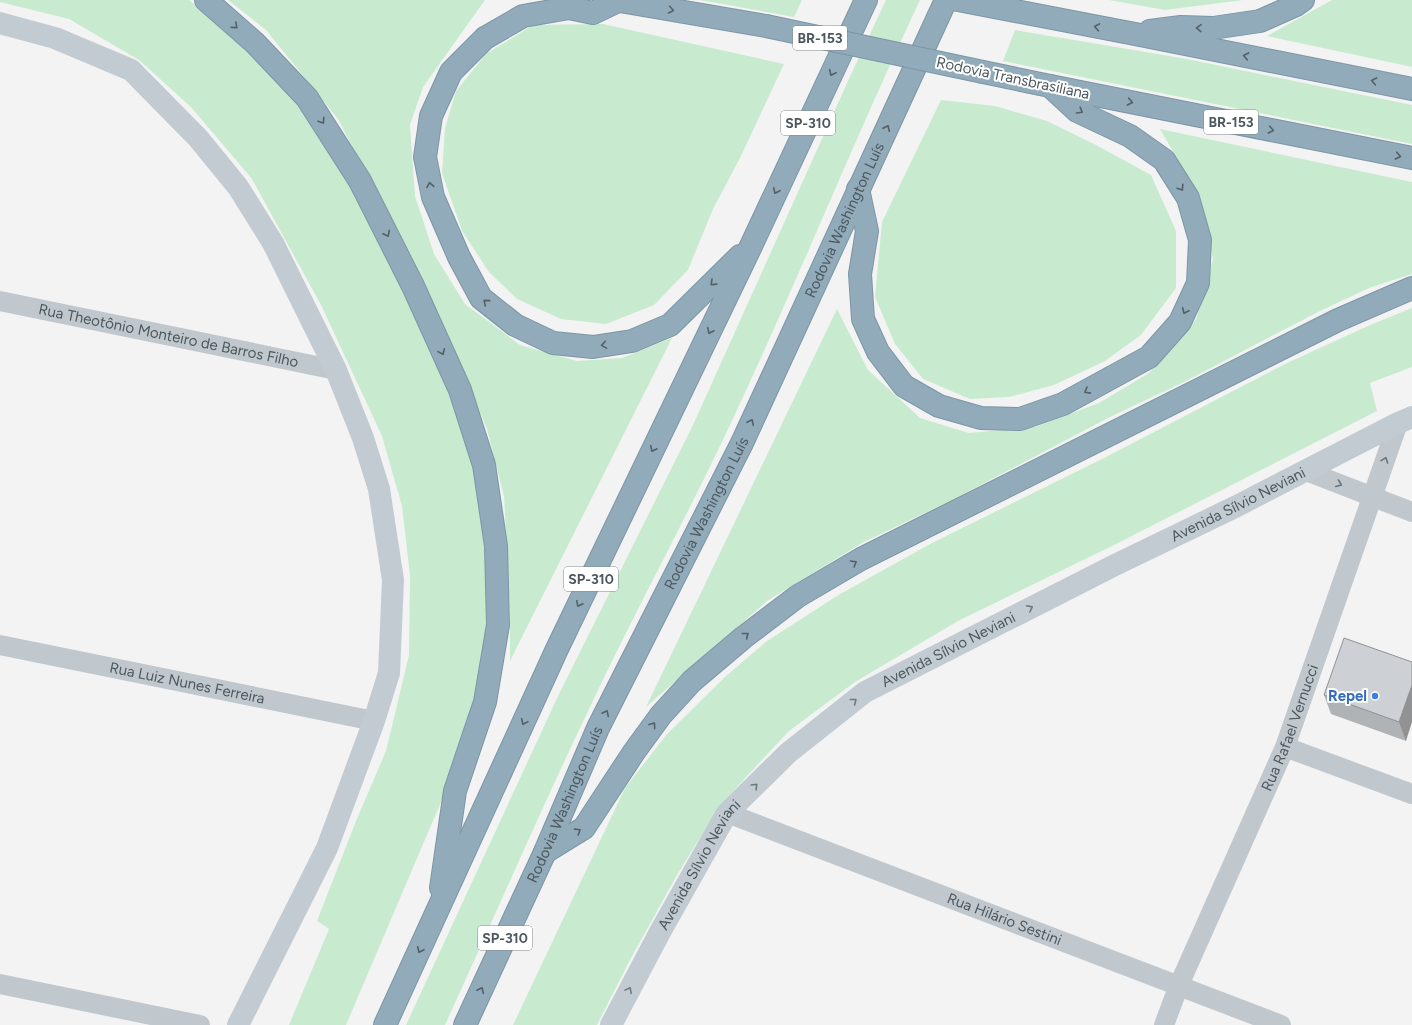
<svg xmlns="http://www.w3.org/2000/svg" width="1412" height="1025" viewBox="0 0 1412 1025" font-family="Figtree,sans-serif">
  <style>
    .green { fill: #c8ebd0 }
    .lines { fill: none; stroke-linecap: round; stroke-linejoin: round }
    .motorway-casing { stroke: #7c96a6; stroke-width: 24 }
    .minor { stroke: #c0c8cd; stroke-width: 20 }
    .secondary { stroke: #c1cbd1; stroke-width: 22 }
    .motorway { stroke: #91abba; stroke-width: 22 }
    .motorway-bridge-casing { stroke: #7c96a6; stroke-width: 24; stroke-linecap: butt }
    .motorway-bridge { stroke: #91abba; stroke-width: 22 }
    .wall { fill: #b0b3b6 }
    .shaded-wall { fill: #909294 }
    .building { fill: #cdd0d4; stroke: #909294 }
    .oneway { stroke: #536067 }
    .oneway2 { stroke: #69747a }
    .oneway3 { stroke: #6f7a80 }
    .shop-dot { fill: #3f7fe0; stroke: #fff; stroke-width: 1.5 }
    .labels { text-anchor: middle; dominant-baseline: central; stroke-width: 4; stroke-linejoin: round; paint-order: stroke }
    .shield { fill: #fff; stroke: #828a8e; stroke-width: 1 }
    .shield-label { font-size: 14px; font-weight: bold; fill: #4c585e }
    .street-label { font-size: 15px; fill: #4c585e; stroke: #fff }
    .shop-label { font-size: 15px; font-weight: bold; fill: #366cbe; stroke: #fff; text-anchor: end }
  </style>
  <rect width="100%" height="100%" fill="#f4f3f3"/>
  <g class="green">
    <polygon points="0,0 189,0 242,42 294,99 348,181 420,313 479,466 489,548 489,619 471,728 447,788 346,1025 289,1025 329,929 317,921 356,821 386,751 409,655 410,576 402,506 382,436 321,305 252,179 191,107 139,60 69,19 0,2"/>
    <polygon points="228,0 485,0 423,87 410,125 415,196 434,254 465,304 520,345 577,361 622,358 672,338 510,661 510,613 504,496 487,429 451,344 414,266 338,119 266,30"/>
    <polygon points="700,0 802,0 794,17"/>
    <path d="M886,0H920C854,140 796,285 730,425C686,519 635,611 591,705C540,811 494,918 445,1025H406L558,696L693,425L848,81Z"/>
    <polygon points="1109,0 1243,0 1165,10"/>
    <polygon points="1332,0 1412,0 1412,67 1267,36"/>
    <polygon points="603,24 784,64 740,158 713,209 688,270 654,305 606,324 561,319 517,299 489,272 462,231 442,173 445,128 456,91 486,54 533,25"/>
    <polygon points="1015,30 1187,59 1412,105 1412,144 1003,61"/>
    <polygon points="941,100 995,106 1047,121 1096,145 1151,175 1176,231 1176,288 1141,335 1105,361 1054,385 1009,397 970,399 923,379 895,344 875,297 882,222"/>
    <polygon points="1160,129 1412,182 1412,274 1369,288 1320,311 1184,382 1108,418 956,498 862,543 767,601 646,707 837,309 868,370 920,418 969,433 1035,427 1099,403 1149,373 1196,319 1213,259 1201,200"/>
    <polygon points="1412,308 1412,367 1370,383 1377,411 1116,544 958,621 855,682 789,731 721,804 677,875 630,960 597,1025 513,1025 625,788 667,734 726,676 767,641 840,594 932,543 1104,458 1287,363 1370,325"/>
  </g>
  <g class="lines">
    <defs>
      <g id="motorway">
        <polyline points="206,0 255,43 307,98 360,181 413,286 460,390 484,465 496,546 498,625 485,702 455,791 441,888"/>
        <polyline points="614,0 766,26"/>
        <polyline points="958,0 1135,34 1412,89"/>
        <polyline points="618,1 593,13 569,8 523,16 485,38 451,72 431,116 425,157 433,197 459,257 481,298 515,325 553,343 593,347 632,341 670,325 740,256"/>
        <polyline points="1150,31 1181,27 1213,28 1260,21 1296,5 1303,0"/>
        <polyline points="983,72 1050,86 1412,158"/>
        <polyline points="858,189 867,231 860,274 863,319 878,352 904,386 939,406 981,418 1020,419 1063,404 1149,357 1180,322 1198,283 1200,240 1188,198 1164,160 1130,136 1077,111 1050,86"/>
        <polyline points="545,852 584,828 634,752 661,715 692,681 744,637 798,596 861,559 1338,320 1412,288"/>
        <polyline points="385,1025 557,649 751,246 866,0"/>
        <path id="s6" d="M465,1025L545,852L598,728L742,443L946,0"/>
      </g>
    </defs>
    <use href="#motorway" class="motorway-casing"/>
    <g class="minor">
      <path id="s1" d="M0,301L336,370"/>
      <polyline points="1306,471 1412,512"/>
      <path id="s2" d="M0,645L374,721"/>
      <polyline points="1285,747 1412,794"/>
      <path id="s3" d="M727,813L1281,1025"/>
      <polyline points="0,984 200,1025"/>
      <path id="s4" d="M1164,1025L1179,985L1285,747L1398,423"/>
    </g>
    <g class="secondary">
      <polyline points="0,23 55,38 131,70 198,138 238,187 273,243 336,370 363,438 379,489 393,580 389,673 374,721 327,848 238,1025"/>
      <path id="s5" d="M611,1025L660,932L727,813L788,753L865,692L1115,565L1237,506L1398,423L1412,417"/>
    </g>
    <use href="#motorway" class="motorway"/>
    <defs>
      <polyline id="motorway-bridge" points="766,26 983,72"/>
    </defs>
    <use href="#motorway-bridge" class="motorway-bridge-casing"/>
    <use href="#motorway-bridge" class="motorway-bridge"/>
  </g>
  <polygon class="wall" points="1412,662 1406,741 1331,714 1324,695"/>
  <polygon class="shaded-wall" points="1412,685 1412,722 1406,741 1399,722"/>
  <polygon class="building" points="1344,638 1412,662 1412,685 1399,722 1324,695"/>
  <defs><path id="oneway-chevron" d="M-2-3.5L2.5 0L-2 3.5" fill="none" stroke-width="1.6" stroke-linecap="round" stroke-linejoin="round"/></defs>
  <g class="oneway">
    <use href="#oneway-chevron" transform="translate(671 10) rotate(10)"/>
    <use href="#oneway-chevron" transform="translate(235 26) rotate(41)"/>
    <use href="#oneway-chevron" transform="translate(1097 27) rotate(-170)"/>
    <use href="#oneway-chevron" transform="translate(1199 28) rotate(-177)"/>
    <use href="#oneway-chevron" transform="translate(1246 56) rotate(-169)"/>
    <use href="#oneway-chevron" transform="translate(832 73) rotate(115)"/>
    <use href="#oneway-chevron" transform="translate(1374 81) rotate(-169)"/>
    <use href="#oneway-chevron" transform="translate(1130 102) rotate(11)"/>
    <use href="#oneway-chevron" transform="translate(1080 111) rotate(31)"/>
    <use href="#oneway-chevron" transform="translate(322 121) rotate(57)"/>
    <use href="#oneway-chevron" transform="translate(887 128) rotate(-65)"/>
    <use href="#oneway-chevron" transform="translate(1271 130) rotate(11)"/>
    <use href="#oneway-chevron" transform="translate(1398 156) rotate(11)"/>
    <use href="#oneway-chevron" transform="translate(430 185) rotate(-100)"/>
    <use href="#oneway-chevron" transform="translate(1181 188) rotate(57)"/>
    <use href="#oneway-chevron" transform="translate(776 191) rotate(115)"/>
    <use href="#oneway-chevron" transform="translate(387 234) rotate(63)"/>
    <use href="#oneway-chevron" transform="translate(713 283) rotate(136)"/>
    <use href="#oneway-chevron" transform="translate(486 302) rotate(-140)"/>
    <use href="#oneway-chevron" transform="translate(1185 311) rotate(115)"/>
    <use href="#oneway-chevron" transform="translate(710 331) rotate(116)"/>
    <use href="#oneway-chevron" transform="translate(604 345) rotate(171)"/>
    <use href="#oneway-chevron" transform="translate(442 352) rotate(66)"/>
    <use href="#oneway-chevron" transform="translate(1087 391) rotate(151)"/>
    <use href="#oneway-chevron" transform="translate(751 422) rotate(-65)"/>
    <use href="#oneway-chevron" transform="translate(653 449) rotate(116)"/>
    <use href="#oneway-chevron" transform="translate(854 563) rotate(-31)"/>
    <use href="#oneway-chevron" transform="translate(579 604) rotate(116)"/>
    <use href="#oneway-chevron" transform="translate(746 635) rotate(-38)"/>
    <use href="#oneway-chevron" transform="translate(606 713) rotate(-63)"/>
    <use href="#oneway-chevron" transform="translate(524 722) rotate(114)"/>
    <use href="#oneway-chevron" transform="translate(653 725) rotate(-54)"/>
    <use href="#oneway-chevron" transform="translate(578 831) rotate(-32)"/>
    <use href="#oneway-chevron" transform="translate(420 950) rotate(115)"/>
    <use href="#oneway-chevron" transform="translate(481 990) rotate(-65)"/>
  </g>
  <g class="oneway2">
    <use href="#oneway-chevron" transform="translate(1385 460) rotate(-70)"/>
    <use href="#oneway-chevron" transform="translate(1339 484) rotate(22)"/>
  </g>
  <g class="oneway3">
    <use href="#oneway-chevron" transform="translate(1030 608) rotate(-27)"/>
    <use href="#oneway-chevron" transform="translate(854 701) rotate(-38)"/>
    <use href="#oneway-chevron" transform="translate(755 786) rotate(-45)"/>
    <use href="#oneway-chevron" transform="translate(629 990) rotate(-62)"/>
  </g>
  <circle class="shop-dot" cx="1375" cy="696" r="4"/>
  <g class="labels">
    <g class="shield">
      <rect x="793" y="26" width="54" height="24" rx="3"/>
      <rect x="1204" y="110" width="54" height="24" rx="3"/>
      <rect x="781" y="111" width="54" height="24" rx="3"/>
      <rect x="564" y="567" width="54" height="24" rx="3"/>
      <rect x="478" y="926" width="54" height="24" rx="3"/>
    </g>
    <g class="shield-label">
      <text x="820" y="38">BR-153</text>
      <text x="1231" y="122">BR-153</text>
      <text x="808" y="123">SP-310</text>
      <text x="591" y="579">SP-310</text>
      <text x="505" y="938">SP-310</text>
    </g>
    <g class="street-label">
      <text transform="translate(1013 78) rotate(12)">Rodovia Transbrasiliana</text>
      <text stroke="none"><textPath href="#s6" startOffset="890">Rodovia Washington Luís</textPath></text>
      <text stroke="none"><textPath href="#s1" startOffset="172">Rua Theotônio Monteiro de Barros Filho</textPath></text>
      <text stroke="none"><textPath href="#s5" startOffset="843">Avenida Sílvio Neviani</textPath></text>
      <text stroke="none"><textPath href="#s6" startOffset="566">Rodovia Washington Luís</textPath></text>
      <text stroke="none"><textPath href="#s5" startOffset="519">Avenida Sílvio Neviani</textPath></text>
      <text stroke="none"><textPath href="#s2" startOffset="191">Rua Luiz Nunes Ferreira</textPath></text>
      <text stroke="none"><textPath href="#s4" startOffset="323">Rua Rafael Vernucci</textPath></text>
      <text stroke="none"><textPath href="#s6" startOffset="242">Rodovia Washington Luís</textPath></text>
      <text stroke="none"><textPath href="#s5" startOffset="183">Avenida Sílvio Neviani</textPath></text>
      <text stroke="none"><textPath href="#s3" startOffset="297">Rua Hilário Sestini</textPath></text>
    </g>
    <g class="shop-label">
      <text x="1367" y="696">Repel</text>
    </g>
  </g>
</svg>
